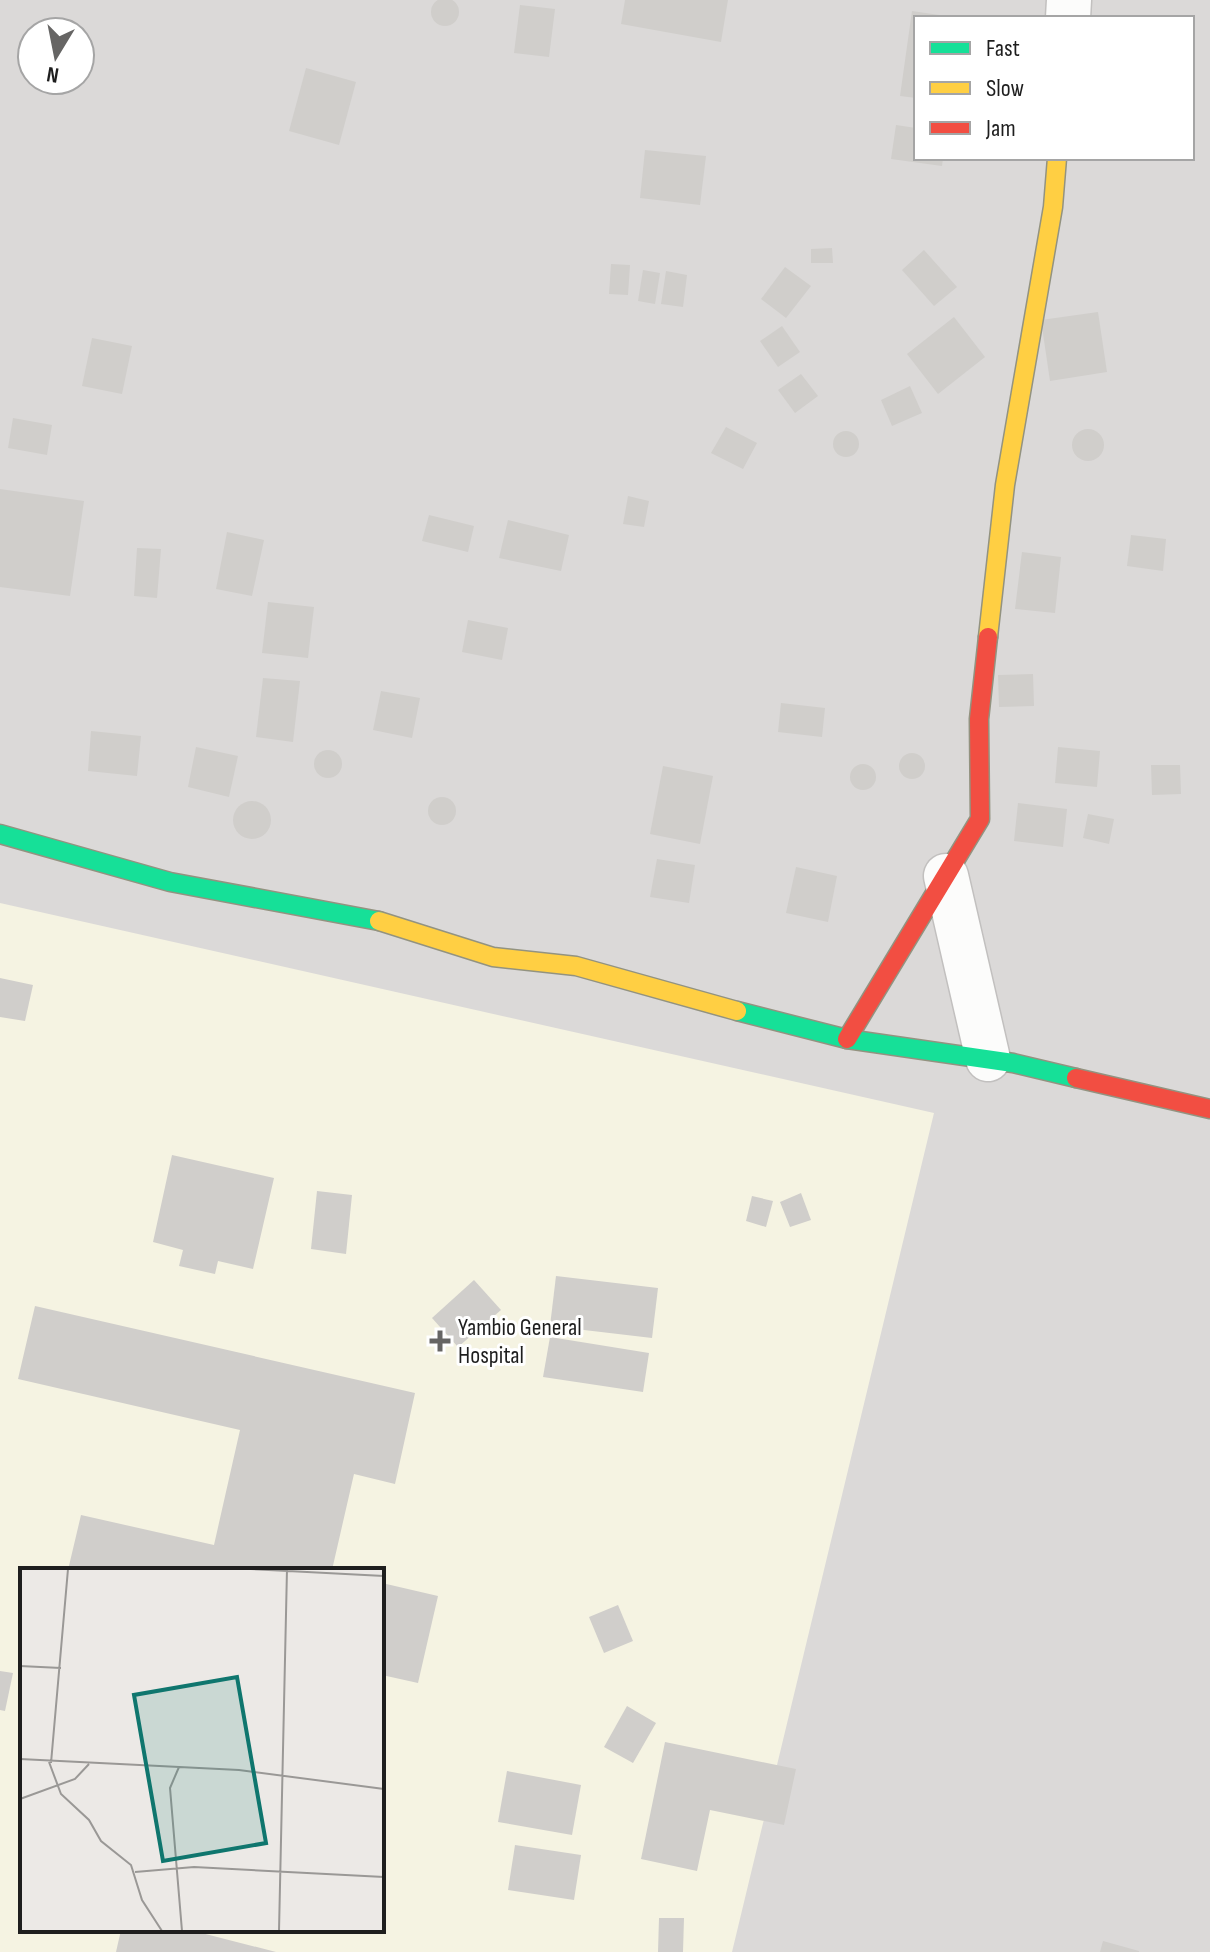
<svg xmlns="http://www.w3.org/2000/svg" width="1210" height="1952" viewBox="0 0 1210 1952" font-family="'Sofia Sans Condensed',sans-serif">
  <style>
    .residential { fill: #dbd9d8; fill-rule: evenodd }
    .education { fill: #f5f3e2; fill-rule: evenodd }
    .building { fill: #d0cecb }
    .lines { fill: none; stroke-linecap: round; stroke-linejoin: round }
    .street-casing { stroke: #c2c0bf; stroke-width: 47 }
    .fast-casing { stroke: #939380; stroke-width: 21 }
    .slow-casing { stroke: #939380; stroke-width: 21 }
    .jam-casing { stroke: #939380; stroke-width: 21 }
    .street { stroke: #fcfcfb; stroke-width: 44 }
    .fast { stroke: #16e098; stroke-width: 18 }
    .slow { stroke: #ffcf43; stroke-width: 18 }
    .jam { stroke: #f24e42; stroke-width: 18 }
    .poi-dot { fill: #666564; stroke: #fff; stroke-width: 3 }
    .labels { text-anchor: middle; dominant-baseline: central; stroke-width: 6; stroke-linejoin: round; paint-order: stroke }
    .poi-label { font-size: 24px; fill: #1e1e1e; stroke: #fff; text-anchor: start }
    .inset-road { fill: none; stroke: #9a9896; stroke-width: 2 }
    .view { fill: #0f766e; fill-opacity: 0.15; stroke: #0f766e; stroke-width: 4 }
    .inset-edge { fill: none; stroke: #1e1e1e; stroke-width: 4 }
  </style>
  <rect width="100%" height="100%" fill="#ece9e6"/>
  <path class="residential" d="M0,0H1210V1952H0ZM916,18H1192V158H916ZM32,32H80V80H32ZM22,1570H382V1930H22Z"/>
  <path class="education" d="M0,903L934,1113L732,1952H0ZM22,1570H382V1930H22Z"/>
  <g class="building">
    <circle cx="445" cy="12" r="14"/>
    <polygon points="625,0 728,0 721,42 621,24"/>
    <polygon points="520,5 555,9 549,57 514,53"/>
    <polygon points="912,11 946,16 916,18 916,98 900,96"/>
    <polygon points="306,68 356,82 339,145 289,131"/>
    <polygon points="896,125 916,128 916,158 943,158 942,166 891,159"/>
    <polygon points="645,150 706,156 700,205 640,198"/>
    <polygon points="832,248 833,263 811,263 811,249"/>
    <polygon points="924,250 957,287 934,306 902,270"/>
    <polygon points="611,264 630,265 628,295 609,294"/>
    <polygon points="785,267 811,286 786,318 761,299"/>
    <polygon points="643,270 660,273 655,304 638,301"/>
    <polygon points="666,271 687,275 683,307 661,304"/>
    <polygon points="1098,312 1107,372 1050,381 1041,320"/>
    <polygon points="954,317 985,357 938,394 907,354"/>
    <polygon points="782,326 800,352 778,367 760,341"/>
    <polygon points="92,338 132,346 122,394 82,386"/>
    <polygon points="801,374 818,396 795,413 778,390"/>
    <polygon points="910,386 922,413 892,426 881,400"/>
    <polygon points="13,418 52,425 47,455 8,448"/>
    <polygon points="726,427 757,443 743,469 711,453"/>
    <circle cx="1088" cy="445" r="16"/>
    <circle cx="846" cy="444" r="13"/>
    <polygon points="0,489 84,501 70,596 0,587"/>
    <polygon points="628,496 649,501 644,527 623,524"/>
    <polygon points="429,515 474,526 468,552 422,541"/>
    <polygon points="508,520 569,535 561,571 499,558"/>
    <polygon points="227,532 264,540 252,596 216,589"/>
    <polygon points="1131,535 1166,539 1163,571 1127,566"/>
    <polygon points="137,548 161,549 157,598 134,596"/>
    <polygon points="1022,552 1061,557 1055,613 1015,609"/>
    <polygon points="268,602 314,607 308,658 262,653"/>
    <polygon points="468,620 508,628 502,660 462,652"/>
    <polygon points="1033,674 1034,706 999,707 998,675"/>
    <polygon points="263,678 300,681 293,742 256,737"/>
    <polygon points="381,691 420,698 412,738 373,730"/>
    <polygon points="781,703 825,708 822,737 778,732"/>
    <polygon points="91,731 141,736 137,776 88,771"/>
    <polygon points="196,747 238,756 229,797 188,787"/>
    <polygon points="1058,747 1100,751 1097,787 1055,783"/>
    <circle cx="328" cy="764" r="14"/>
    <circle cx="912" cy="766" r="13"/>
    <circle cx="863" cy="777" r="13"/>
    <polygon points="1151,765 1180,765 1181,794 1152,795"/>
    <polygon points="663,766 713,776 700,844 650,834"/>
    <circle cx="442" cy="811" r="14"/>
    <circle cx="252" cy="820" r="19"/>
    <polygon points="1018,803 1067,809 1063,847 1014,841"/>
    <polygon points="1088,814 1114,819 1109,844 1083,838"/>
    <polygon points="657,859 695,865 689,903 650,897"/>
    <polygon points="796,867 837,876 828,922 786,913"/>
    <polygon points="0,978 33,985 25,1021 0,1017"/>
    <polygon points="172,1155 274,1178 253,1269 218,1261 215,1274 179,1266 183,1250 153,1242"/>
    <polygon points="317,1191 352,1195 346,1254 311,1249"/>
    <polygon points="801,1193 811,1220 790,1227 780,1202"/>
    <polygon points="752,1196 773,1201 766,1227 746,1221"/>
    <polygon points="556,1276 658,1288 652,1338 550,1326"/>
    <polygon points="474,1280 501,1310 458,1347 432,1318"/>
    <polygon points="35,1306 415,1393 395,1484 354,1474 332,1570 68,1570 81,1515 214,1545 240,1430 18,1379"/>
    <polygon points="550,1337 649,1353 643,1392 543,1377"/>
    <polygon points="382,1583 438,1596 418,1683 382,1675"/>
    <polygon points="618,1605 633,1641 604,1653 589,1617"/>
    <polygon points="0,1671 13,1673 5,1711 0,1710"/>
    <polygon points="627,1706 656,1723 633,1763 604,1747"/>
    <polygon points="665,1742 796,1769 784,1825 710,1810 697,1871 641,1859"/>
    <polygon points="507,1771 581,1785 572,1835 498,1822"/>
    <polygon points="515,1845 581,1855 574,1900 508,1890"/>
    <polygon points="659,1918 684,1918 683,1952 658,1952"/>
    <polygon points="121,1930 190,1930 276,1952 116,1952"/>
    <polygon points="1103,1941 1139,1951 1139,1952 1100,1952"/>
  </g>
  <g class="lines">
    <defs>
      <g id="street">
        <polyline points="1068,18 1069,0"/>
        <polyline points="946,876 988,1059"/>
      </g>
      <g id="fast">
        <polyline points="0,834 170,882 379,921"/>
        <polyline points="737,1011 847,1039 1013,1063 1076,1078"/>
      </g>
      <g id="slow">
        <polyline points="988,637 1005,485 1053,207 1057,158"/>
        <polyline points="379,921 493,957 576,966 737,1011"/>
      </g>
      <g id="jam">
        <polyline points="847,1039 980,819 979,719 988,637"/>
        <polyline points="1076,1078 1210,1109"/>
      </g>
    </defs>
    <use href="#street" class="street-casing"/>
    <use href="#fast" class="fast-casing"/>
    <use href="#slow" class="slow-casing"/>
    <use href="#jam" class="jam-casing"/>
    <use href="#street" class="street"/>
    <use href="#fast" class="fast"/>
    <use href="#slow" class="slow"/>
    <use href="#jam" class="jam"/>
  </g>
  <path class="poi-dot" d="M436 1329h8v8h8v8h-8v8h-8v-8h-8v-8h8z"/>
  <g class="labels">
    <g class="poi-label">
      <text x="458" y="1327">Yambio General<tspan x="458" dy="28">Hospital</tspan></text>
    </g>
  </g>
  <g transform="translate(20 1568)">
    <rect width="364" height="364" fill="#ece9e6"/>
    <path class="inset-road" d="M231,1L364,8M0,98L41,100M0,191L219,202L364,221M29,194L41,226L69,252L81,273L111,297L122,332L142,363M31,195L48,1M159,199L150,220L162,363M0,231L55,211L69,196M115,304L174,299L364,309M259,363L267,1"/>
    <path class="view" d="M217,109L246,275L143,293L114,127Z"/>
    <rect width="364" height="364" class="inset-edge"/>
  </g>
  <rect x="914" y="16" width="280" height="144" fill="#ffffff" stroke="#a5a5a5" stroke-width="2"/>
  <rect x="930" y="42" width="40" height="12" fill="#16e098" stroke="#a5a5a5" stroke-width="2"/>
  <text x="986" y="56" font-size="24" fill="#1e1e1e">Fast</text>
  <rect x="930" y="82" width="40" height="12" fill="#ffcf43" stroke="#a5a5a5" stroke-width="2"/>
  <text x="986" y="96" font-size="24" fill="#1e1e1e">Slow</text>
  <rect x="930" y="122" width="40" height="12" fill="#f24e42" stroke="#a5a5a5" stroke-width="2"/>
  <text x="986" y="136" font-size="24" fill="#1e1e1e">Jam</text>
  <g transform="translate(56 56) rotate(190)"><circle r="38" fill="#ffffff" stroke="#a5a5a5" stroke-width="2"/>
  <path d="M0-6L14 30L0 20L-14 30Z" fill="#666564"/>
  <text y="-12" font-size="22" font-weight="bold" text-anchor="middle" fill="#1e1e1e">N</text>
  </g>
</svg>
